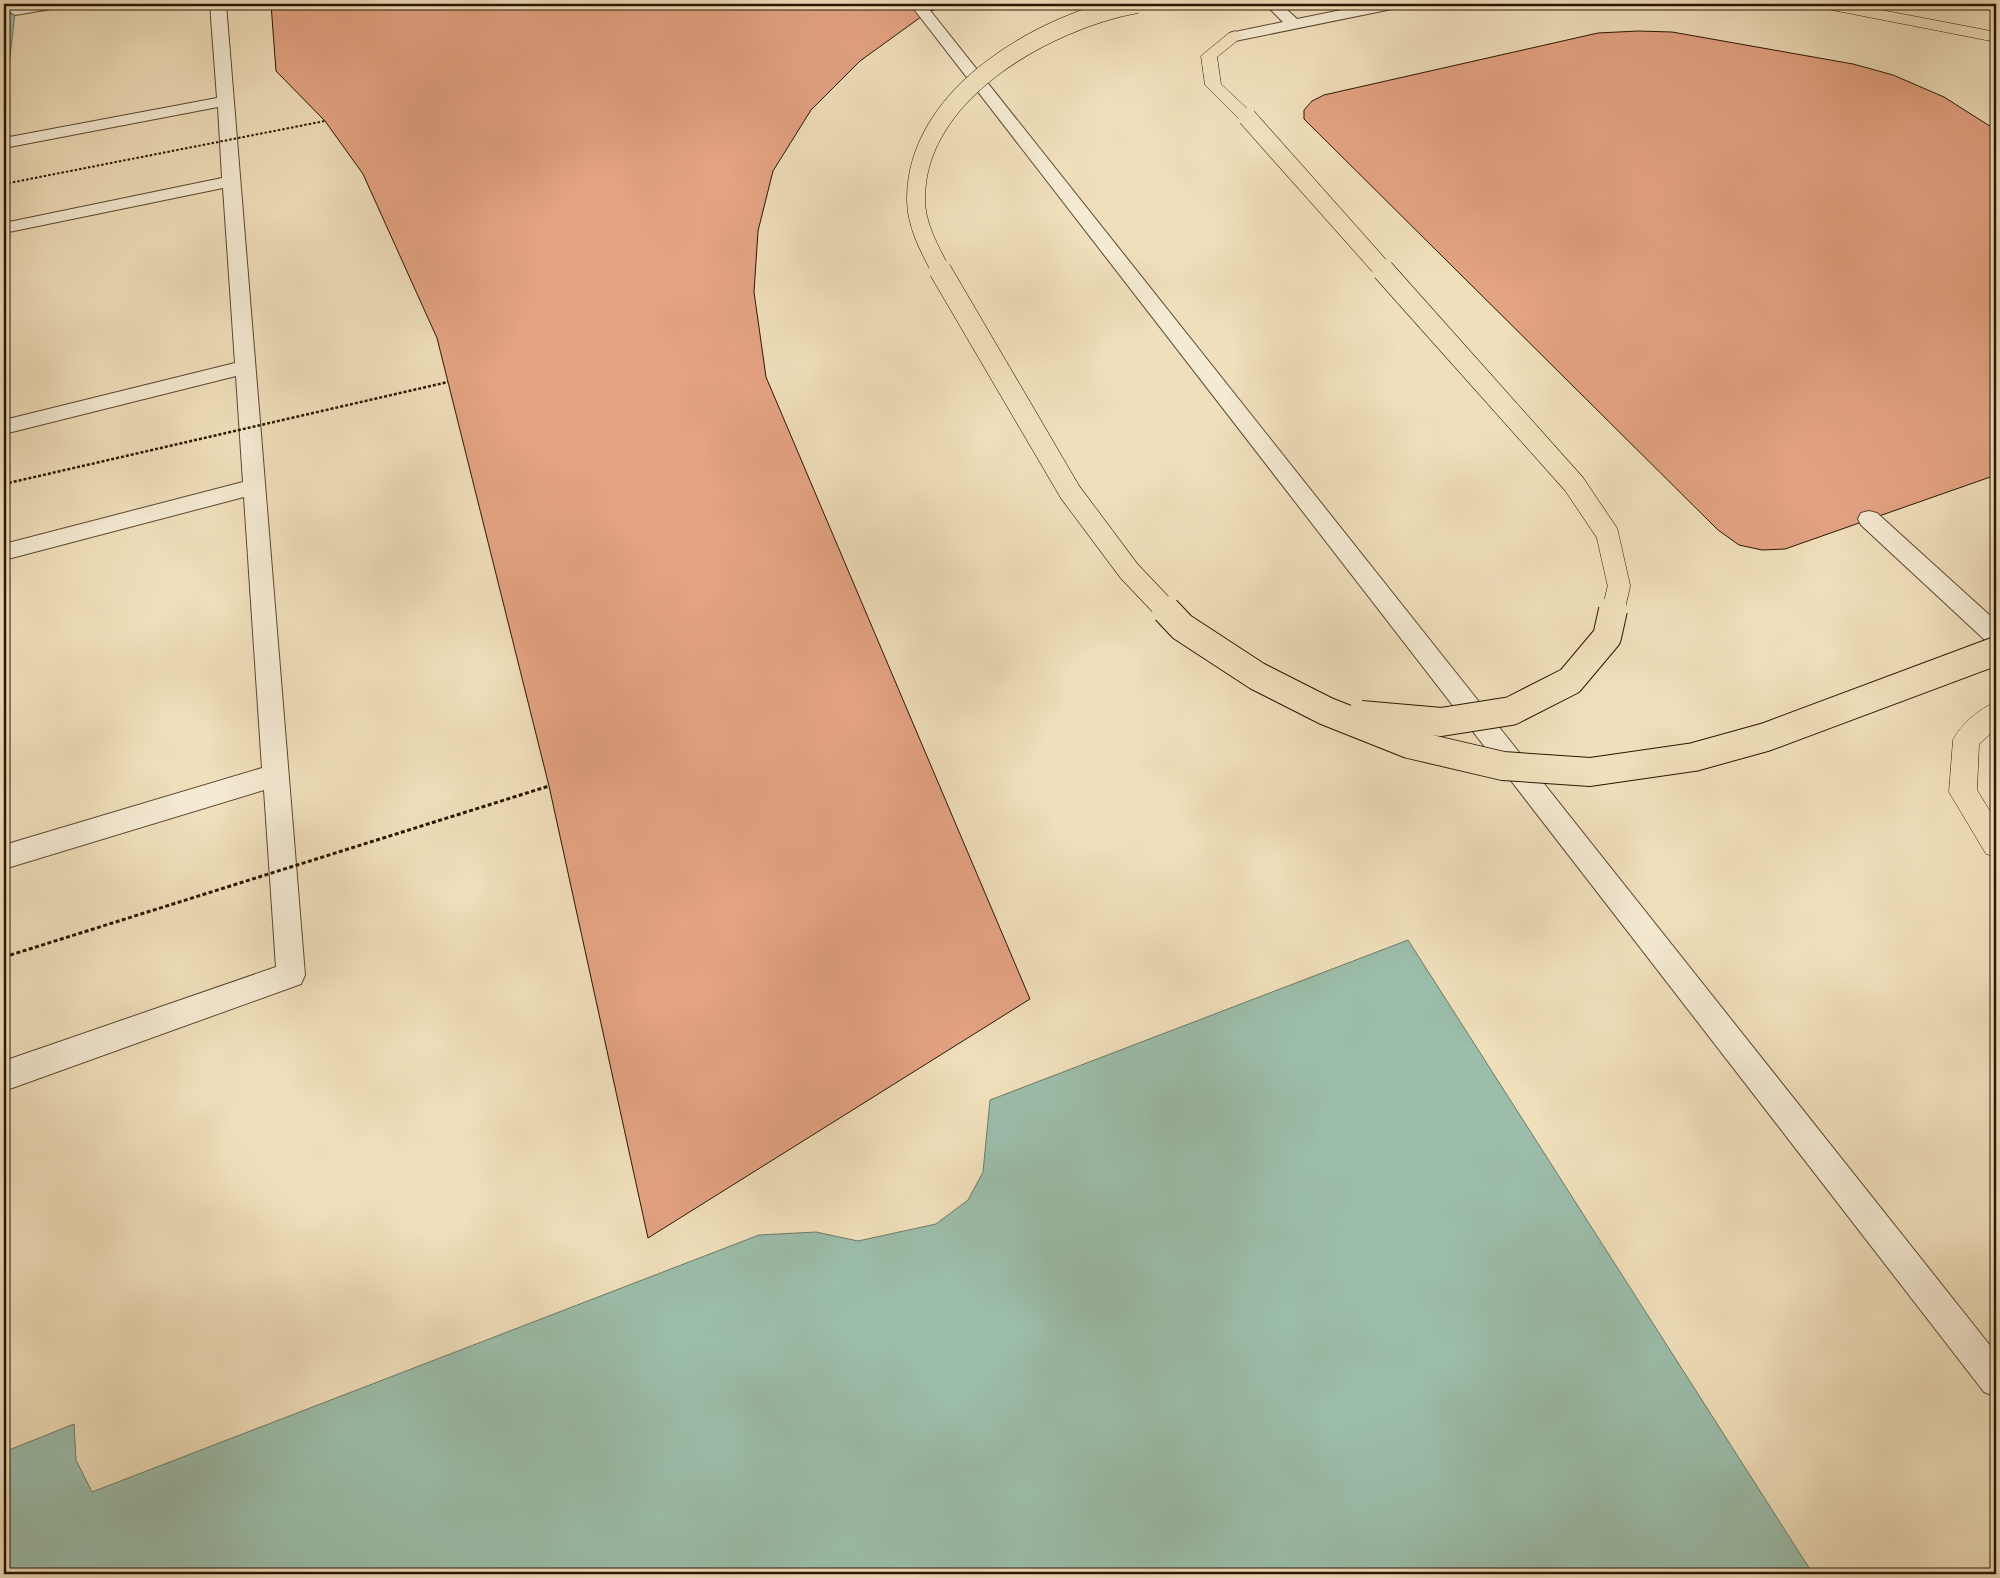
<svg xmlns="http://www.w3.org/2000/svg" width="2000" height="1578" viewBox="0 0 2000 1578" font-family="'Gentium Book Plus',serif">
  <style>
    .water { fill: #9bbdaa; stroke: #6d7a66 }
    .building { fill: #e4a383; stroke: #291601 }
    .lines { fill: none; stroke-linecap: round; stroke-linejoin: round }
    .lane-casing { stroke: #5b4830; stroke-width: 2 }
    .primary-casing { stroke: #291601; stroke-width: 1 }
    .lane { fill: #f5ead3; fill-rule: evenodd }
    .primary { fill: #f0dfbb; fill-rule: evenodd }
    .primary-bridge-far2-casing { stroke: #291601; stroke-width: 19; stroke-linecap: butt }
    .primary-bridge-far1-casing { stroke: #291601; stroke-width: 23; stroke-linecap: butt }
    .primary-bridge-casing { stroke: #291601; stroke-width: 30; stroke-linecap: butt }
    .path-bridge-far2 { stroke: #291601; stroke-width: 2; stroke-dasharray: 2.5 2; stroke-linecap: butt }
    .path-bridge-far1 { stroke: #291601; stroke-width: 2.5; stroke-dasharray: 3 2; stroke-linecap: butt }
    .path-bridge { stroke: #291601; stroke-width: 3; stroke-dasharray: 4 2.5; stroke-linecap: butt }
    .primary-bridge-far2 { stroke: #f0dfbb; stroke-width: 18 }
    .primary-bridge-far1 { stroke: #f0dfbb; stroke-width: 22 }
    .primary-bridge { stroke: #f0dfbb; stroke-width: 28 }
  </style>
  <rect width="100%" height="100%" fill="#f0dfbb"/>
  <filter id="stains"><feTurbulence type="fractalNoise" baseFrequency=".004" numOctaves="4"/><feColorMatrix values="0 0 0 0 .2 0 0 0 0 .09 0 0 0 0 .02 0 0 0 .5 -.17"/></filter>
  <radialGradient id="worn" r=".72"><stop offset=".6" stop-color="#630" stop-opacity="0"/><stop offset="1" stop-color="#630" stop-opacity=".3"/></radialGradient>
  <g class="water">
    <polygon points="4,4 16,4 4,110"/>
    <polygon points="1408,940 1813,1574 4,1574 4,1452 74,1424 76,1460 92,1492 759,1235 816,1232 858,1241 936,1224 968,1200 983,1172 990,1100"/>
  </g>
  <g class="building">
    <polygon points="271,4 946,4 925,14 860,61 811,110 773,171 758,231 754,292 766,377 1030,999 648,1238 549,786 437,338 363,174 325,121 276,71"/>
    <polygon points="1638,31 1672,32 1853,64 1893,75 1944,97 1996,130 1996,475 1785,549 1762,550 1739,545 1718,530 1304,119 1304,110 1312,101 1324,95 1598,33"/>
  </g>
  <g class="lines">
    <defs>
      <g id="lane">
        <polygon points="25,4 59,4 51,9 15,15 7,10 10,7"/>
        <polygon points="210,4 226,4 305,975 301,984 4,1091 4,1061 276,967 264,790 4,869 4,845 262,768 244,497 4,560 4,544 243,482 236,376 4,434 4,420 235,363 223,188 4,233 4,223 222,178 218,107 4,148 4,138 217,98"/>
        <polygon points="910,4 925,4 1996,1353 1996,1397 1984,1392"/>
        <polygon points="1265,4 1281,4 1297,19 1371,4 1400,4 1392,9 1235,41 1230,39 1227,36 1230,33 1283,22"/>
        <polygon points="1869,511 1877,513 1996,621 1996,644 1987,642 1861,525 1858,519 1861,513"/>
      </g>
      <g id="primary">
        <polygon points="1819,4 1850,4 1996,32 1996,42 1827,9"/>
        <polygon points="1978,4 1996,4 1996,11 1980,7"/>
        <polygon points="1235,31 1243,36 1217,57 1221,84 1256,117 1253,121 1241,121 1205,85 1201,56 1229,33"/>
        <path d="M1996,702V729L1979,744L1977,790L1996,821V857L1986,854L1949,792L1953,740C1960,725 1980,708 1996,702Z"/>
      </g>
    </defs>
    <use href="#lane" class="lane-casing"/>
    <use href="#primary" class="primary-casing"/>
    <use href="#lane" class="lane"/>
    <use href="#primary" class="primary"/>
    <defs>
      <g id="primary-bridge-far2">
        <polyline points="1247,117 1384,271"/>
        <path d="M941,271C930,250 916,225 916,200C915,93 1046,21 1137,4"/>
      </g>
      <g id="primary-bridge-far1">
        <polyline points="940,270 1070,492 1129,571 1167,611"/>
        <polyline points="1383,270 1574,484 1607,533 1619,586 1613,611"/>
      </g>
      <g id="primary-bridge">
        <polyline points="1166,610 1182,627 1257,676 1326,711 1409,744 1503,766 1590,772 1694,757 1766,737 1996,651"/>
        <polyline points="1361,715 1441,722 1511,711 1570,681 1607,637 1613,610"/>
      </g>
    </defs>
    <use href="#primary-bridge-far2" class="primary-bridge-far2-casing"/>
    <use href="#primary-bridge-far1" class="primary-bridge-far1-casing"/>
    <use href="#primary-bridge" class="primary-bridge-casing"/>
    <polyline class="path-bridge-far2" points="4,184 325,121"/>
    <polyline class="path-bridge-far1" points="4,484 448,382"/>
    <polyline class="path-bridge" points="4,957 549,786"/>
    <use href="#primary-bridge-far2" class="primary-bridge-far2"/>
    <use href="#primary-bridge-far1" class="primary-bridge-far1"/>
    <use href="#primary-bridge" class="primary-bridge"/>
  </g>
  <rect width="2000" height="1578" fill="none" stroke="#f0dfbb" stroke-width="20"/>
  <rect x="5" y="5" width="1990" height="1568" fill="none" stroke="#291601" stroke-width="2.5"/>
  <rect x="10" y="10" width="1980" height="1558" fill="none" stroke="#291601"/>
  <rect width="100%" height="100%" filter="url(#stains)"/>
  <rect width="100%" height="100%" fill="url(#worn)"/>
</svg>
